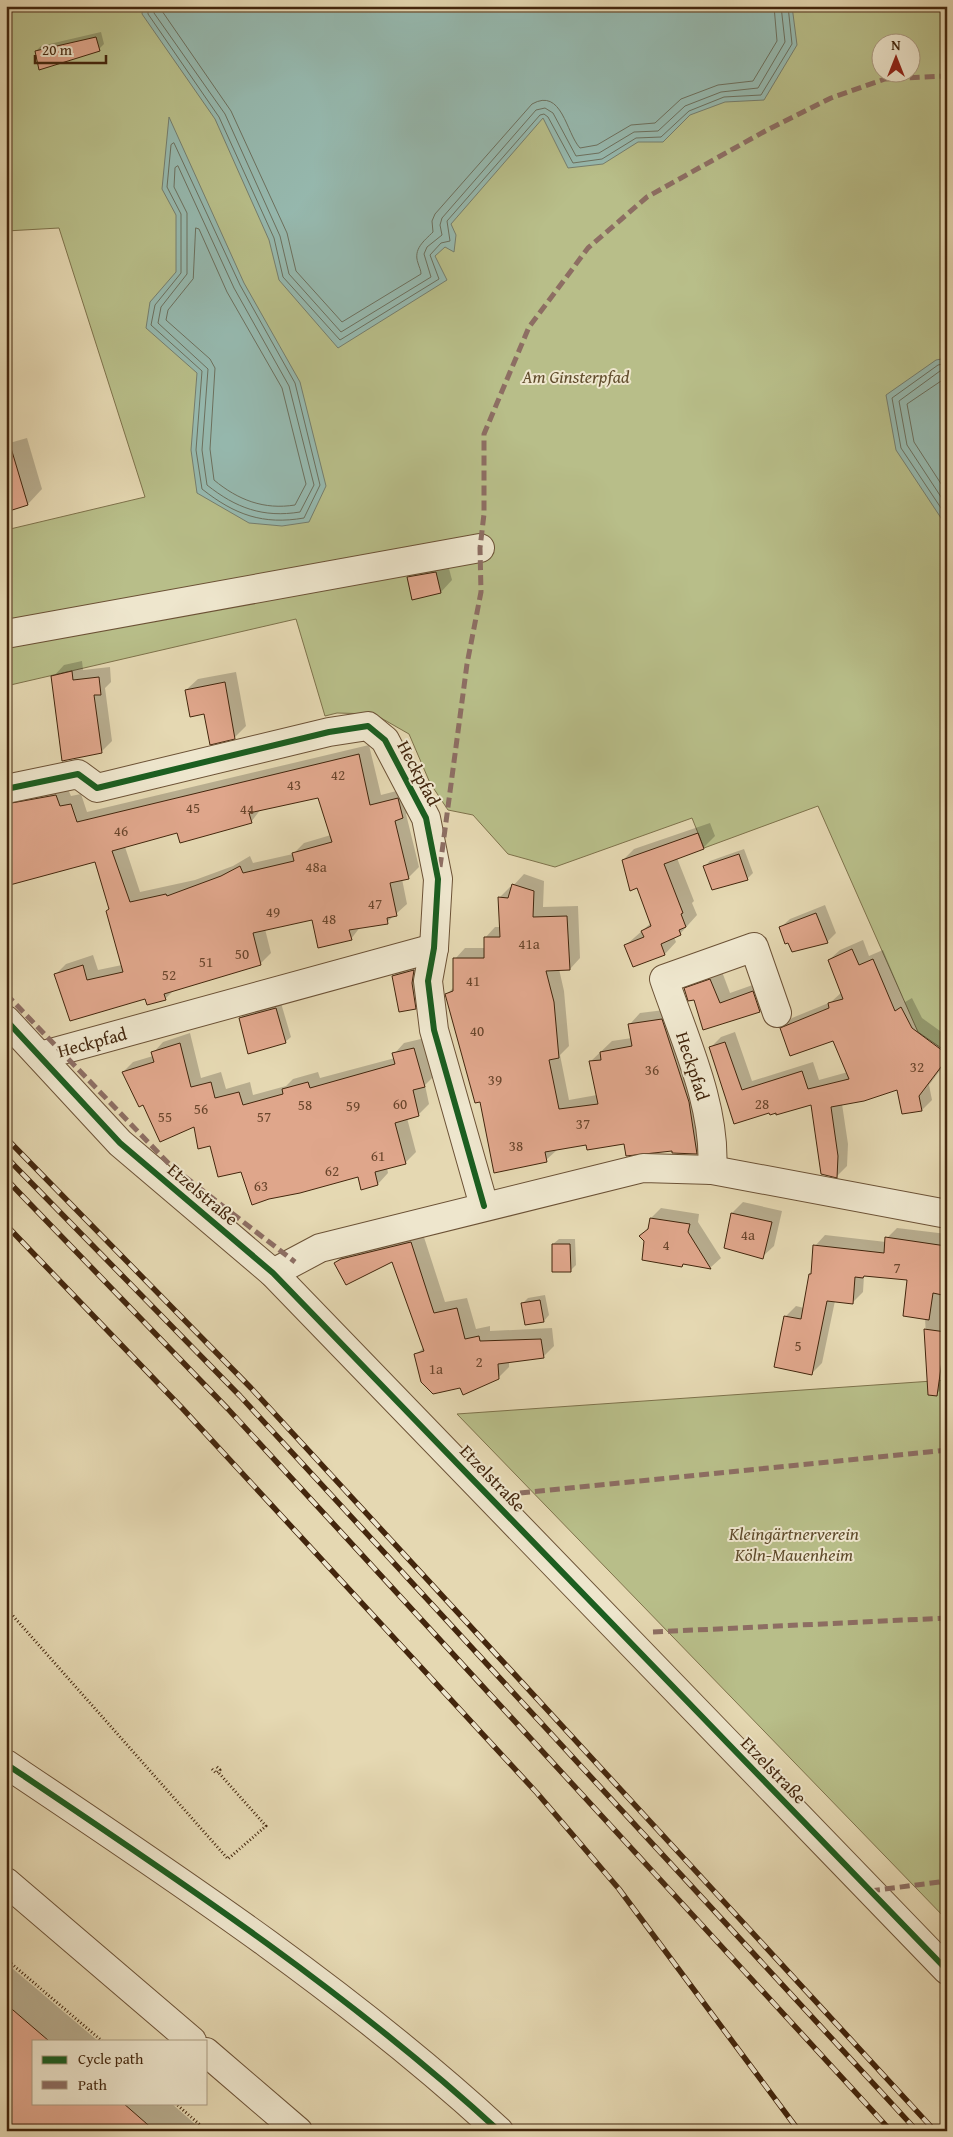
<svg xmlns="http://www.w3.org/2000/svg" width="953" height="2137" viewBox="0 0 953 2137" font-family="'Gentium Book Plus',serif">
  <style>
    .green { fill: #b8be89; stroke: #7e724b; fill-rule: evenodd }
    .water { fill: #96b9af; stroke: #757e6e }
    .shadow { fill: #0003; fill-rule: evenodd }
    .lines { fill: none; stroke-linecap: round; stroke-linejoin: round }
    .shore { stroke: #6c705e; stroke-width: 1 }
    .building { fill: #dfa68b; stroke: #43260d; fill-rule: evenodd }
    .minor-casing { stroke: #6c5236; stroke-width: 30 }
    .path { stroke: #43260d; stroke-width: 3; stroke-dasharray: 1 2.5; stroke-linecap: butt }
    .minor { stroke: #eee6cd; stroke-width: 28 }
    .rail-casing { stroke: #43260d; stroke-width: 5.5 }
    .rail { stroke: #eee6cd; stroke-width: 4; stroke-dasharray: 11; stroke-linecap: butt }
    .quiet { stroke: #8d6e63; stroke-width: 5; stroke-dasharray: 10 5; stroke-linecap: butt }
    .cycleway-casing { stroke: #eee6cd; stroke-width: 9 }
    .cycleway { stroke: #1b5e20; stroke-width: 6 }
    .labels { text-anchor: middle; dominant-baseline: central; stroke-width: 4; stroke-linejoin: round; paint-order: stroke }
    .number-label { font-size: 15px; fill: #6a462c }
    .park-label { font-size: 18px; font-style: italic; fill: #604c2c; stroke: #eee6cd }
    .street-label { font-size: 18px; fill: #43260d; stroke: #eee6cd }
  </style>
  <rect width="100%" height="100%" fill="#e5d8b2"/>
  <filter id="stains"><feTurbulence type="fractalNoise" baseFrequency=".004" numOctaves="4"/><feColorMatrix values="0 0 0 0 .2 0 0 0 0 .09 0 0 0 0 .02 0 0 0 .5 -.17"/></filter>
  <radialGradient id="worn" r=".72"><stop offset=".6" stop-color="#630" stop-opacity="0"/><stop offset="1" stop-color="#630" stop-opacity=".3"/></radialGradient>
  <g class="green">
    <path d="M6,6H947V1052L918,1032L818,806L704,848L692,818L555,867L508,854L473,815L448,810L430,783L409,734L374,714L337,713L325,716L296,619L6,686V530L145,497L59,228L6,231ZM880,42H910V72H880Z"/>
    <polygon points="947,1380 947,1920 457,1414"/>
  </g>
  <g class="water">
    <polygon points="143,6 792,6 797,45 764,100 725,102 690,115 663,142 638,142 603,164 568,168 543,118 451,224 456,235 454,252 445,247 435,256 447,280 338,348 279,280 269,240 215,119 142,14"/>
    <polygon points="169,117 244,283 300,382 326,486 309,522 282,526 249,523 197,493 191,450 197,373 146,328 150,302 176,272 176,215 162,189"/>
    <polygon points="947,358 947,527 896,450 886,395 936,360"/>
  </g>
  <g class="shadow">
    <polygon points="101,32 104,44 99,49 36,51 41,46"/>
    <polygon points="27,438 42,489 28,504 6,510 6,444"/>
    <polygon points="447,561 452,580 441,592 413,598 408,578 420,566"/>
    <polygon points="82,661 83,670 110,667 111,682 105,688 112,741 101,752 53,677 64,665"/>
    <polygon points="236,672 246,726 235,737 211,743 205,713 186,690 198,679"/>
    <path d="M369,745L381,795L408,788L413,807L406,814L419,867L408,878L402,879L407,904L387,922L361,926L351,939L313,918L265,929L271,953L260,964L174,990L165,999L146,998L56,974L66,964L93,955L98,970L122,965L110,908L96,860L6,884V803L66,785L71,796L81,794L87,812ZM318,796L331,835L304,843L293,854L253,863L250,856L233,866L195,880L140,892L125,847L178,832L251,822L261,809Z"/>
    <polygon points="710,823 715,836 703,848 677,858 694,901 692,903 697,915 680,934 674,937 676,942 665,954 634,966 626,945 651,923 637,886 623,860 634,849"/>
    <polygon points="744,849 753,873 747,879 705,866 710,861"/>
    <polygon points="524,874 544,881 543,907 578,906 580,958 570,969 559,969 564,991 569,1046 560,1055 569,1100 597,1095 590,1062 612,1041 632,1038 630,1024 640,1013 672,1009 707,1142 696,1153 625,1143 587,1144 557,1150 546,1160 481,1100 447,994 454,987 455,959 465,948 485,948 485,938 495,927 501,927 499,898 510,887 512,887"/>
    <polygon points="825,905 836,933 827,942 781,927 790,919"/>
    <polygon points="863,940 869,956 883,950 905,1002 912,998 922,1018 947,1036 947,1061 929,1085 932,1100 922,1110 898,1088 842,1104 848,1144 847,1166 837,1176 812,1103 770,1111 734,1122 710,1048 721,1037 735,1032 752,1081 813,1062 819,1080 848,1072 834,1039 782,1028 792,1018 831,1002 842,992 829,960 840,950"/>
    <polygon points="419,965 421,1002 415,1008 393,976 399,971"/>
    <polygon points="721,969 730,993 764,981 770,1000 759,1011 695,999 685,989 696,978"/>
    <polygon points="281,1003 291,1037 285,1042 240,1018 246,1013"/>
    <polygon points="190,1033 201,1078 221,1072 226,1089 250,1082 253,1095 286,1086 293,1079 318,1072 320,1078 395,1058 394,1054 404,1043 425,1038 434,1076 425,1085 429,1104 418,1115 407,1118 416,1152 406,1162 387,1168 388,1173 378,1184 362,1188 358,1176 242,1170 210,1145 195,1126 144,1104 123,1072 133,1062 153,1056 153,1053 163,1042"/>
    <polygon points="743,1202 782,1211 774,1246 762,1257 732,1213"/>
    <polygon points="661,1208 699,1214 698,1222 721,1258 711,1267 684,1263 682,1265 645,1241 640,1236 649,1227 651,1218"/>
    <polygon points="897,1228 947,1234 947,1384 936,1394 929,1394 925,1318 909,1279 864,1276 863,1292 853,1302 835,1301 822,1363 812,1373 785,1317 796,1306 804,1308 810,1274 812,1272 815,1246 825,1235 886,1242 887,1238"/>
    <polygon points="422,1231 445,1302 467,1298 476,1329 490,1326 490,1331 552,1328 554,1346 543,1357 509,1361 509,1367 498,1378 461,1386 416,1355 424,1347 393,1260 335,1263 346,1252"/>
    <polygon points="559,1239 575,1239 576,1265 570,1271 553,1244"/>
    <polygon points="545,1295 549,1315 544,1321 522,1304 528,1298"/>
    <polygon points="6,1963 98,2041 34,2041 34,2103 171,2103 203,2131 6,2131"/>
  </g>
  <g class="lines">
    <g class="shore">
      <polyline points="148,6 148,14 219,117 274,238 283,277 340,340 439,279 430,255 441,243 450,241 447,221 540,115 544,114 548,117 573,163 602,159 636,138 661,137 689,111 724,97 761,95 792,44 788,6"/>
      <polyline points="154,6 154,13 225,114 280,236 289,274 341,332 431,277 424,254 427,247 442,235 440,225 442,218 536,110 545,108 553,113 576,156 599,153 634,132 658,131 685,106 721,92 758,88 785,42 781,6"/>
      <path d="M162,6V11L231,111L287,233L296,271L342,322L421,274C421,270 419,267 418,263C413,249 424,241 433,232L432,221L435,214L532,104C562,87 566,133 580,148L597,145L631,125L655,123L681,99L718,85L753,81L777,41L774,6"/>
      <path d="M174,143L240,285L295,383L320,485L304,518C263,525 235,515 202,489L196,450L202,371L151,325L155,305L181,273V214L167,187L171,145Z"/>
      <path d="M178,166L234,288L289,386L314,485L300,512C263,518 236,508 207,485L202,450L208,369L158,323L161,307L187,274V213L174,187L175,168Z"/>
      <path d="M196,228L199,229L227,292L282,388L306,484L295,505C264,510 238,500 214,480L210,449L215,368L210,359L166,320L168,310L193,279Z"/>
      <polyline points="947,363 938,365 892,398 901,448 947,517"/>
      <polyline points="947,370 940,371 899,401 907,445 947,506"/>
      <polyline points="947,377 907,404 914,442 947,493"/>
    </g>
  </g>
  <g class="building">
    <polygon points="96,37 100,51 39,70 35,51"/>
    <polygon points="11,448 28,505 6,512 6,449"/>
    <polygon points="436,572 441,593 412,600 407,577"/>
    <polygon points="72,671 73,680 99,677 101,695 94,695 102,753 62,761 51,676"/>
    <polygon points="225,682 235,739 210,745 204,714 190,717 185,690"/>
    <path d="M359,754L370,805L398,798L403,818L395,821L409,879L390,883L397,916L387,918L388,924L349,930L352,940L318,948L312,920L253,933L261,965L164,994L166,1000L147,1005L145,999L70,1021L54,974L83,965L87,980L123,972L106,911L109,909L95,862L6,886V804L56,795L60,806L71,804L77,822ZM318,798L332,842L292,853L294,861L243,873L240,866L221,876L167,896L166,894L130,902L112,851L177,833L180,843L252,823L249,813Z"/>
    <polygon points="698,833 704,849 664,864 683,913 681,914 686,927 679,930 681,935 661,944 665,955 633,967 624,945 644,937 641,931 651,926 637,888 630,891 622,860"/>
    <polygon points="739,854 748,880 712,890 703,866"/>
    <polygon points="512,884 534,891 533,917 567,916 570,970 546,971 554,1002 559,1058 549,1060 559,1109 598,1104 589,1061 601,1060 600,1052 632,1046 628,1024 662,1019 689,1102 697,1154 672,1153 672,1151 626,1156 624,1144 587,1150 586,1145 545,1152 547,1162 494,1173 480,1102 475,1103 445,994 453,991 453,958 484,958 484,937 500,937 498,897 508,898"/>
    <polygon points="816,913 828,943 792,952 788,943 785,944 779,927"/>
    <polygon points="852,949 859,965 873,959 895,1011 901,1007 912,1028 947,1054 947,1059 919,1096 922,1111 902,1114 897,1090 864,1101 831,1107 838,1156 837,1178 821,1174 811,1105 776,1115 776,1113 770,1115 769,1113 734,1124 709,1047 725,1042 742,1090 802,1071 808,1089 849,1079 833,1041 790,1056 780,1028 829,1008 828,1003 843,999 828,960"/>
    <polygon points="414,970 412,983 416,1009 399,1012 392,976"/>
    <polygon points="710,979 720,1003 753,991 760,1012 703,1030 694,1000 688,1001 684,988"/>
    <polygon points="276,1008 286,1043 248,1054 239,1018"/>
    <polygon points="180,1043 191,1087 211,1082 215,1098 239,1092 243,1105 283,1094 282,1089 308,1082 310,1088 395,1064 392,1053 414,1048 425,1087 413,1090 419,1116 395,1123 406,1164 375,1172 378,1185 361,1190 358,1177 300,1193 269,1199 252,1205 241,1172 218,1177 210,1146 198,1149 194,1127 160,1142 143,1105 139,1107 122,1072 154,1062 151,1052"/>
    <polygon points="731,1213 772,1222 763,1259 724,1248"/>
    <polygon points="650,1218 690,1224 688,1232 711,1269 683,1264 682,1267 642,1260 644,1241 639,1236 648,1229"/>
    <polygon points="885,1237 946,1246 943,1264 947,1265 947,1296 933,1293 929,1320 903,1316 907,1280 864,1276 863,1278 855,1277 853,1304 827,1301 812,1375 774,1367 784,1316 801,1319 809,1274 811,1274 813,1245 884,1253"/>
    <polygon points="411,1242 434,1313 457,1308 465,1339 479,1336 480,1341 541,1339 544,1358 498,1364 499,1379 463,1395 460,1388 433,1394 421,1382 414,1354 424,1351 392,1262 346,1285 334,1263 341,1259"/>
    <polygon points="552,1244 570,1244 571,1272 552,1272"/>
    <polygon points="540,1300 544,1322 525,1325 521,1303"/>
    <polygon points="924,1329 946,1332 937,1396 928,1395"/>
    <polygon points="6,2004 49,2041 34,2041 34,2103 123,2103 155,2131 6,2131"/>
  </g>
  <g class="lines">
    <defs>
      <g id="minor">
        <polyline points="6,634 480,548"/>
        <polyline points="6,789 78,774 97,788 329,732 368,726 385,740 426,818 438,879 434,948 428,981 434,1030 484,1206"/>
        <polyline points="6,1020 120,1143 273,1273 947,1970"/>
        <polyline points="40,1056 434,948"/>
        <path d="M712,1170C717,1108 684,1038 664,979L754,947L777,1013"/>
        <polyline points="273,1273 320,1248 643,1168 712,1170 947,1214"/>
        <path d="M6,1764C176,1878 348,1992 499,2131"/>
        <polyline points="6,1882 192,2041"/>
        <polyline points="206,2052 298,2131"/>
      </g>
    </defs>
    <use href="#minor" class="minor-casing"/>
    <g class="path">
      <polyline points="6,1608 228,1859 266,1826 218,1772"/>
      <polyline points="212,1769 216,1773 220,1770 216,1766"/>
      <polyline points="6,1959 102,2041"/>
      <polyline points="175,2103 207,2131"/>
    </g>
    <use href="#minor" class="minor"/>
    <defs>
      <g id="rail">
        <polyline points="6,1138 251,1388 935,2131"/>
        <polyline points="6,1157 240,1396 917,2131"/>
        <polyline points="6,1179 228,1409 891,2131"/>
        <polyline points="6,1225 182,1408 537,1793 619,1889 799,2131"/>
      </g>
    </defs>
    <use href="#rail" class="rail-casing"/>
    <use href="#rail" class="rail"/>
    <g class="quiet">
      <polyline points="440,867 467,664 481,592 480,548 484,514 484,434 529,327 588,248 647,197 767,130 831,98 885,79 947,76"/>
      <polyline points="6,994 171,1166 295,1262"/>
      <polyline points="520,1493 947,1450"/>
      <polyline points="653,1632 947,1618"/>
      <polyline points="870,1891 947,1881"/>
    </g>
    <defs>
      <g id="cycleway">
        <polyline points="6,789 78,774 97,788 329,732 368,726 385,740 426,818 438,879 434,948 428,981 434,1030 484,1206"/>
        <polyline points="6,1020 120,1143 273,1273 947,1970"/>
        <path d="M6,1764C176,1878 348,1992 499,2131"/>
      </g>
    </defs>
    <use href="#cycleway" class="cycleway-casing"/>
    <use href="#cycleway" class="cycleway"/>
  </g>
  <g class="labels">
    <g class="number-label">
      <text x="338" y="774">42</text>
      <text x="294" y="784">43</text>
      <text x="193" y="807">45</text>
      <text x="247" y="808">44</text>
      <text x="121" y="830">46</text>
      <text x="316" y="866">48a</text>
      <text x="375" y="903">47</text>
      <text x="273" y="911">49</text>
      <text x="329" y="918">48</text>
      <text x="529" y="943">41a</text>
      <text x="242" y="953">50</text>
      <text x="206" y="961">51</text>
      <text x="169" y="974">52</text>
      <text x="473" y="980">41</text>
      <text x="477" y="1030">40</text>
      <text x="917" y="1066">32</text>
      <text x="652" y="1069">36</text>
      <text x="495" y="1079">39</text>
      <text x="400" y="1103">60</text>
      <text x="762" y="1103">28</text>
      <text x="305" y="1104">58</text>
      <text x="353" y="1105">59</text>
      <text x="201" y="1108">56</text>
      <text x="165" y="1116">55</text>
      <text x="264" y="1116">57</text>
      <text x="583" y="1123">37</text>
      <text x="516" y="1145">38</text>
      <text x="378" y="1155">61</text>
      <text x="332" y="1170">62</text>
      <text x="261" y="1185">63</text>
      <text x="748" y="1234">4a</text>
      <text x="666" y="1244">4</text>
      <text x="897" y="1267">7</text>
      <text x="798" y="1345">5</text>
      <text x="479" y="1361">2</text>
      <text x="436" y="1368">1a</text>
    </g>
    <g class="park-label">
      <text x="576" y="376">Am Ginsterpfad</text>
      <text x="794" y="1533">Kleingärtnerverein<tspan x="794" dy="21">Köln-Mauenheim</tspan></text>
    </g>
    <g class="street-label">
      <text transform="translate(419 773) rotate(62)">Heckpfad</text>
      <text transform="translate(92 1042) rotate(-15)">Heckpfad</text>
      <text transform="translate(693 1066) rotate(72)">Heckpfad</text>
      <text transform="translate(203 1194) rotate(40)">Etzelstraße</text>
      <text transform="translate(493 1478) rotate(46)">Etzelstraße</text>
      <text transform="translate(774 1770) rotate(46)">Etzelstraße</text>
    </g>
  </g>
  <rect width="953" height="2137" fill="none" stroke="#e5d8b2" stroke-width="25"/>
  <rect x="8" y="8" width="938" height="2122" fill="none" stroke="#43260d" stroke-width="2.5"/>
  <rect x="12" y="12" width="928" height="2112" fill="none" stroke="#43260d"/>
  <rect x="32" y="2040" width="175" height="65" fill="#eee6cd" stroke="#aa9980"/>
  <rect x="42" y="2056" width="25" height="8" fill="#1b5e20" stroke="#aa9980"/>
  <text x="78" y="2064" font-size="15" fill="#43260d">Cycle path</text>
  <rect x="42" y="2081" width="25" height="8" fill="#8d6e63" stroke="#aa9980"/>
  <text x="78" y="2090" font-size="15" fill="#43260d">Path</text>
  <g transform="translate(896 58)"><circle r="24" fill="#eee6cd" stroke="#aa9980"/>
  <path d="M0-4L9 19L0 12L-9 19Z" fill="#8f2418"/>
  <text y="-8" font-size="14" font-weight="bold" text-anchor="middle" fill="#43260d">N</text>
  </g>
  <path d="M35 55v8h71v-8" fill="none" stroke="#43260d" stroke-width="2.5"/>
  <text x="42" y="55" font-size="15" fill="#43260d" stroke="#eee6cd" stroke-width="4" paint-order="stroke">20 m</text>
  <rect width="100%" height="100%" filter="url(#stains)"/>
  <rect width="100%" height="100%" fill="url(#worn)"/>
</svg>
